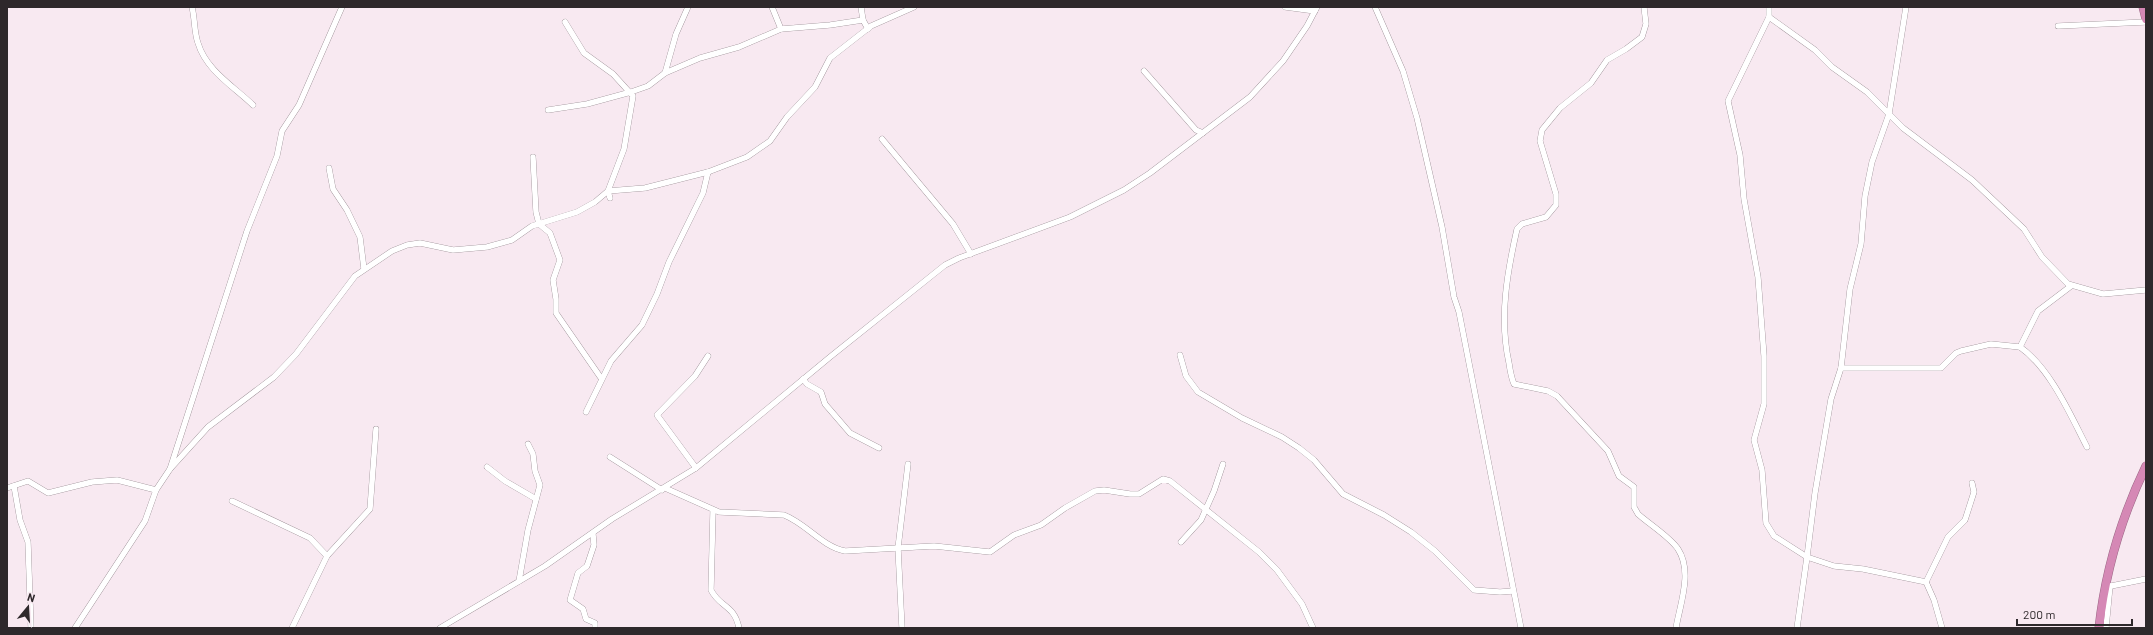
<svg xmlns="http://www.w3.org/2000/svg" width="2153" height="635" viewBox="0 0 2153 635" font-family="Barlow,sans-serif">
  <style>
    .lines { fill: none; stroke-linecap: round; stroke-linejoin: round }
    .minor-casing { stroke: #897b82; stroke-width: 6 }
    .highway-casing { stroke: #9b6685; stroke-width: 9 }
    .minor { stroke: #fff; stroke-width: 5.5 }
    .highway { stroke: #d588b5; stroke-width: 8 }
  </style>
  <rect width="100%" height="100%" fill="#f8e9f1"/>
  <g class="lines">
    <defs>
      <g id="minor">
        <path d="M192,7C195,19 194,32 198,43C206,70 233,86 253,105"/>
        <polyline points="772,7 781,29"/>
        <polyline points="861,7 863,20 868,29"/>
        <polyline points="1285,7 1315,11"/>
        <polyline points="1375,7 1403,71 1417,118 1442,227 1454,297 1459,312 1521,628"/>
        <path d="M1644,7L1646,24L1642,37L1626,49L1607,60L1591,83L1560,108L1542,130L1540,141L1556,194V205L1546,217L1522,224L1517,229C1507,273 1499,318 1509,363C1510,370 1511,377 1514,384L1548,391L1557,396L1608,451L1619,476L1634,487V507L1638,514C1649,524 1670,537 1678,549C1693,572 1680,604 1676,628"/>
        <polyline points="1769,7 1769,17 1815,50 1832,67 1867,92 1903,128 1972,180 2024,229 2042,257 2068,284 2103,294 2146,290"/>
        <polyline points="1769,17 1728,101 1740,155 1744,199 1758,277 1764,356 1764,404 1754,440 1762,470 1766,523 1774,536 1807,557 1797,628"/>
        <polyline points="565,22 584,53 613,74 633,96 624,149 608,191 610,198"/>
        <polyline points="2058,26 2146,22"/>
        <polyline points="1144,71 1196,130 1203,133"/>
        <polyline points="665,73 676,34 688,7"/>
        <polyline points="548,110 587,104 631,92 648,86 665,73 700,58 739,47 781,29 830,25 863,20"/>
        <polyline points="1889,114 1872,162 1865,196 1861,244 1850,289 1841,368 1831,399 1815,493 1807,557 1834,566 1863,569 1926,582 1934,600 1942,628"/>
        <polyline points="1889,114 1906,7"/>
        <polyline points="882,139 953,224 971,254"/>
        <polyline points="533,157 536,212 539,224"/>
        <polyline points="329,168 333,189 347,210 360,237 364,269"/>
        <polyline points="539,224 550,233 560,260 553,280 556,299 556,313 601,378"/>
        <path d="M2020,347C2050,368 2070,414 2087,447"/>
        <polyline points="1180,355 1186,376 1198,392 1242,418 1282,437 1299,448 1314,460 1343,494 1384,515 1411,532 1435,551 1474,590 1500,592 1513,591"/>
        <polyline points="1841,368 1941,368 1956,353 1961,351 1991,344 2020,347 2038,311 2071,286"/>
        <polyline points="803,379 807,384 821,392 825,404 850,433 879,448"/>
        <polyline points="586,412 611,361 642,325 657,294 669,262 703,193 708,172"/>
        <polyline points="610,457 662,490"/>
        <polyline points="487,467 505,481 536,499"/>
        <polyline points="696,468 657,415 695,376 708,356"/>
        <polyline points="170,469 247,231 277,156 282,131 299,105 342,7"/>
        <polyline points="14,486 20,520 28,542 31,628"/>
        <polyline points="7,488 28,481 48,493 92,482 117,480 156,490"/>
        <path d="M665,488L719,512L784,515C807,524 821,546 845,551L934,546L990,552L1014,535L1041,525L1065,508L1095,491L1104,490L1130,494H1139L1163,479L1170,481L1259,552L1277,570L1302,604L1313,628"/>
        <polyline points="232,501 310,538 327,556"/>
        <path d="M713,511L711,590C720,608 734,604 739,628"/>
        <polyline points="593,534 594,545 587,566 578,573 570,600 583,609 586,619 595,623 595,628"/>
        <polyline points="1181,542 1201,520 1214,491 1223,464"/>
        <polyline points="519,581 528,530 540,485 535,471 533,454 528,444"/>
        <polyline points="1926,582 1948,537 1965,520 1974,492 1972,483"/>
        <polyline points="2106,587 2146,579"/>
        <polyline points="75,628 145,521 156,490 170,469 208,427 274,377 296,354 355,276 392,251 407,245 420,243 453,250 487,247 512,240 532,226 577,212 595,202 608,191 645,188 708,172 747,157 770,141 787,117 815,87 830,58 871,26 914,7"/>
        <polyline points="292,628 327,556 370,509 376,429"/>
        <polyline points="440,628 545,566 612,519 696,468 830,357 945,265 959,258 1070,217 1124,190 1150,173 1250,97 1283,61 1307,26 1317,7"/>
        <polyline points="902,628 898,548 908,464"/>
        <polyline points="2106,628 2110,586"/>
      </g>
      <g id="highway">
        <polyline points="2143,7 2146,19"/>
        <path d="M2099,628C2105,573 2122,516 2146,466"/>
      </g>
    </defs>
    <use href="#minor" class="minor-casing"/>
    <use href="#highway" class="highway-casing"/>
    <use href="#minor" class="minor"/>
    <use href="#highway" class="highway"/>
  </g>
  <rect width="2153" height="635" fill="none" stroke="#2e282b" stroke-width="16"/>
  <g transform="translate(28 607) rotate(18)" stroke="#f8e9f1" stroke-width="3" paint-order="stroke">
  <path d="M0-3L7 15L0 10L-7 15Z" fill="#2e282b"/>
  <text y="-6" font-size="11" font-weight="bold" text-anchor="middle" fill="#2e282b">N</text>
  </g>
  <path d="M2017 619v6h115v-6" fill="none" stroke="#2e282b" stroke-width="2"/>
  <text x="2023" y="619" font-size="12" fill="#2e282b" stroke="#f8e9f1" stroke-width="3" paint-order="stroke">200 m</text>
</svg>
